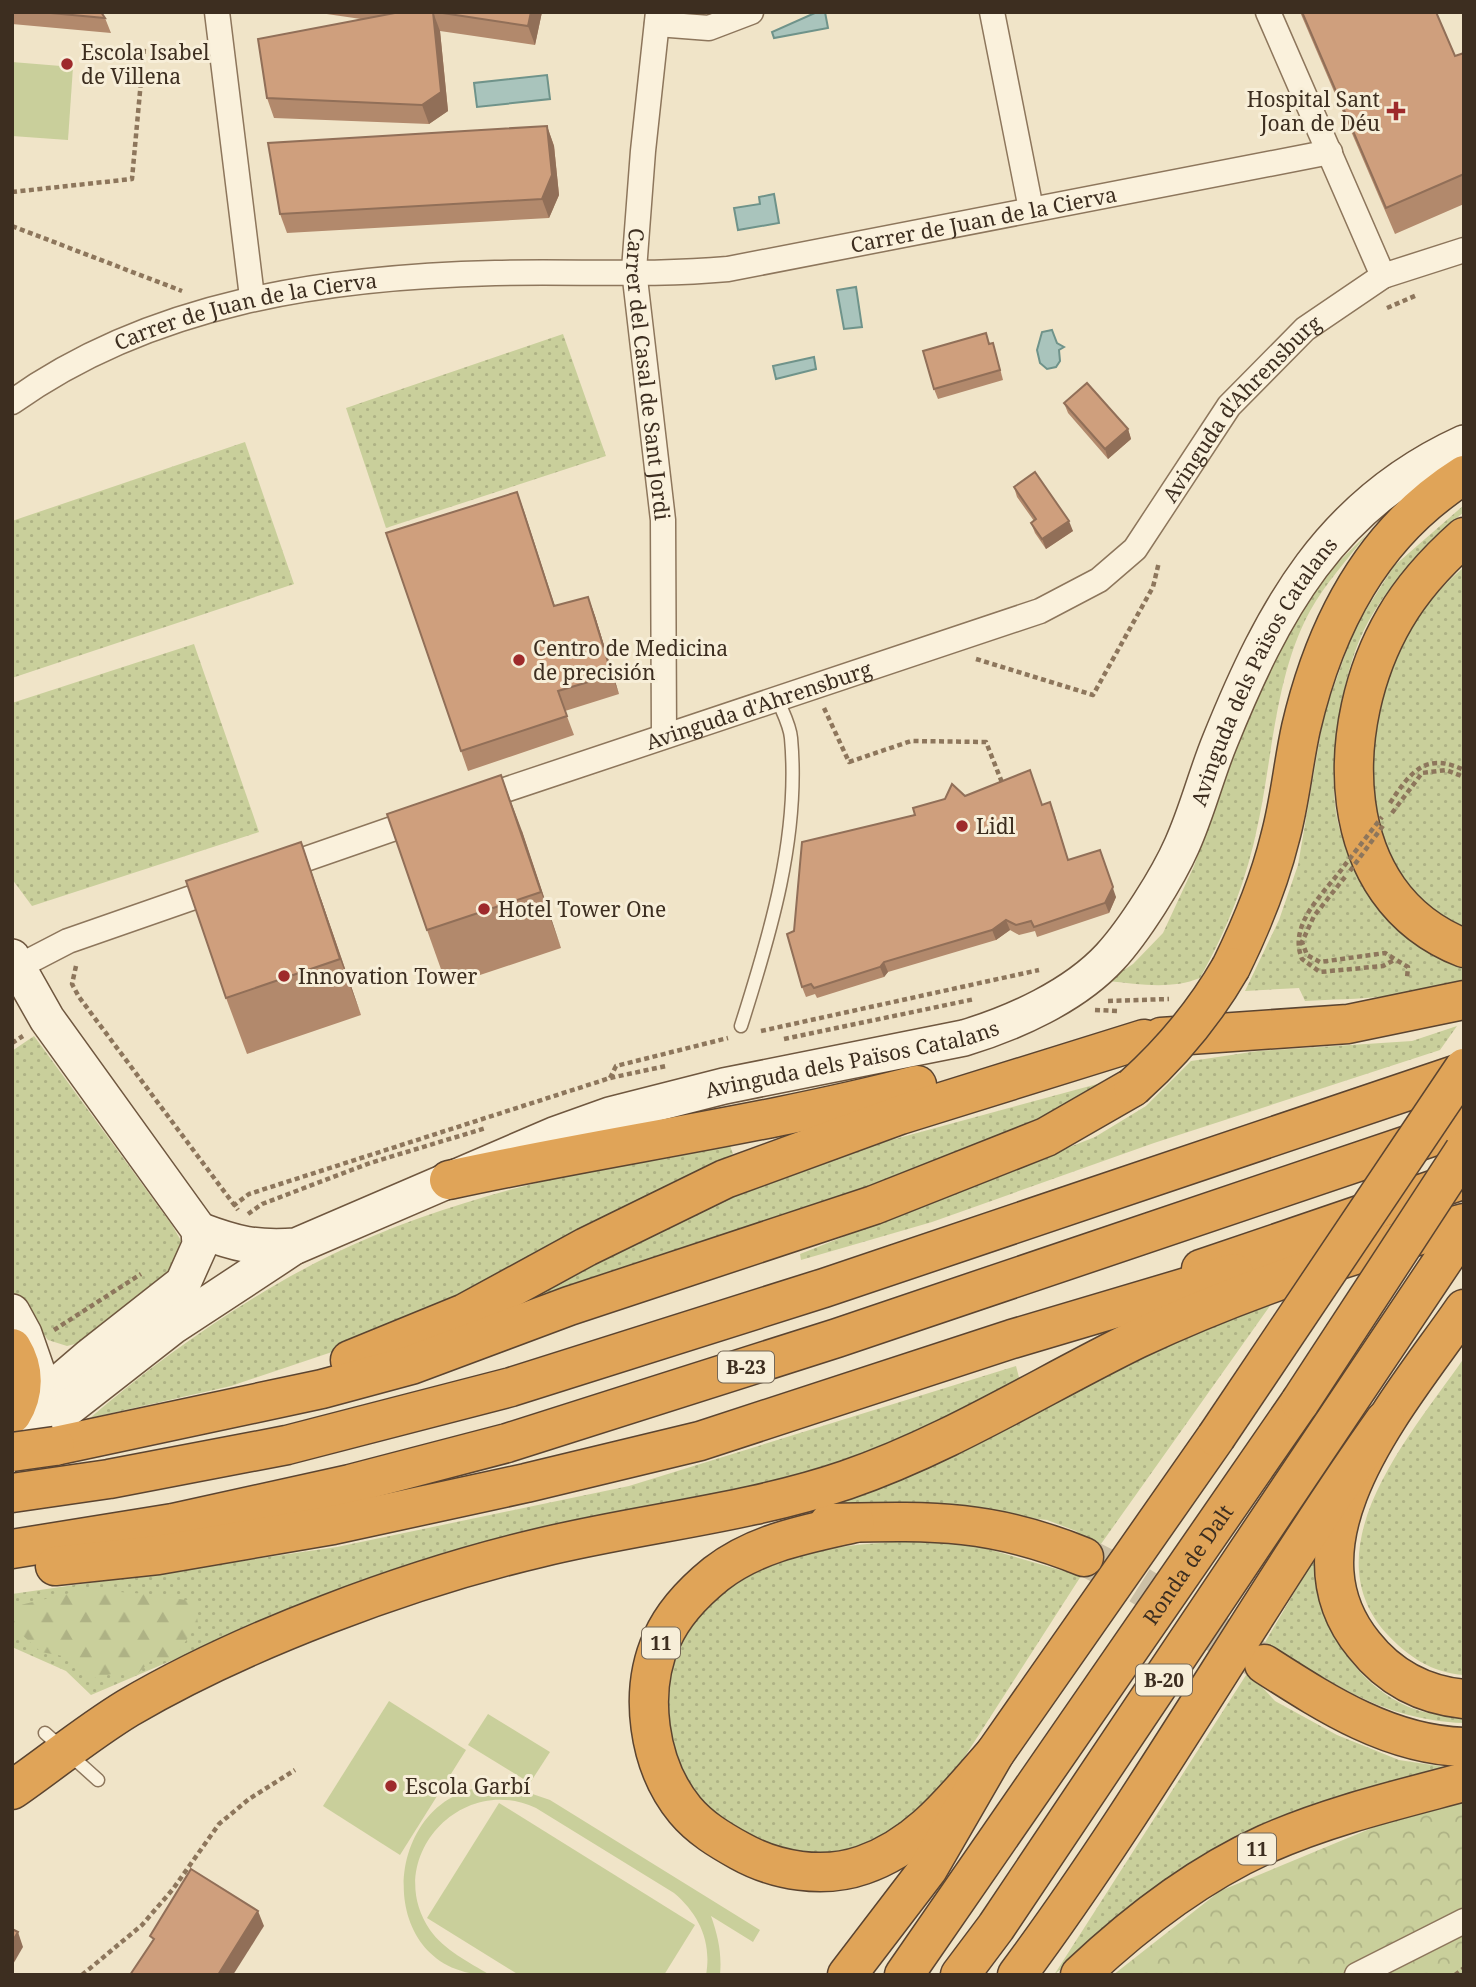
<svg xmlns="http://www.w3.org/2000/svg" width="1476" height="1987" viewBox="0 0 1476 1987" font-family="'Noto Serif',serif">
  <style>
    .grass { fill: url(#grass-dots) }
    .forest { fill: url(#forest-firs) }
    .park { fill: url(#park-crowns) }
    .garden { fill: #c9cf9b }
    .water { fill: #a9c4bc; stroke: #6f938a; stroke-width: 2 }
    .lines { fill: none; stroke-linecap: round; stroke-linejoin: round }
    .highway-tunnel { stroke: #ccc0a6; stroke-width: 38; stroke-dasharray: 38 19; stroke-linecap: butt }
    .lane-casing { stroke: #8d765c; stroke-width: 15 }
    .street-casing { stroke: #8d765c; stroke-width: 27 }
    .secondary-casing { stroke: #6f573f; stroke-width: 38 }
    .highway-casing { stroke: #5b4430; stroke-width: 41 }
    .path { stroke: #8d765c; stroke-width: 4.5; stroke-dasharray: 5 3.5; stroke-linecap: butt }
    .lane { stroke: #faf1dc; stroke-width: 12 }
    .street { stroke: #faf1dc; stroke-width: 24 }
    .secondary { stroke: #faf1dc; stroke-width: 35 }
    .highway { stroke: #e0a458; stroke-width: 38 }
    .highway-bridge-casing { stroke: #5b4430; stroke-width: 41; stroke-linecap: butt }
    .path-bridge { stroke: #8d765c; stroke-width: 4.5; stroke-dasharray: 5 3.5; stroke-linecap: butt }
    .highway-bridge { stroke: #e0a458; stroke-width: 38 }
    .wall { fill: #b2896c }
    .shaded-wall { fill: #916f58 }
    .building { fill: #cf9f7d; stroke: #916f58; stroke-width: 2 }
    .poi-dot { fill: #9e2a2b; stroke: #f7eed8; stroke-width: 2.5 }
    .labels { text-anchor: middle; dominant-baseline: central; stroke-width: 6; stroke-linejoin: round; paint-order: stroke }
    .shield { fill: #f7eed8; stroke: #756857; stroke-width: 2 }
    .shield-label { font-size: 19px; font-weight: bold; fill: #3d2e20 }
    .poi-label { font-size: 21px; fill: #3d2e20; stroke: #f7eed8; text-anchor: start }
    .street-label { font-size: 21px; fill: #3d2e20; stroke: #f7eed8 }
  </style>
  <defs>
    <pattern id="grass-dots" width="8" height="8" patternUnits="userSpaceOnUse" patternTransform="scale(1.75)"><rect width="8" height="8" fill="#c9cf9b"/><path d="M2 2h.1M6 6h.1" fill="none" stroke="#aeb285" stroke-width="1.8" stroke-linecap="round"/></pattern>
    <pattern id="forest-firs" width="22" height="20" patternUnits="userSpaceOnUse" patternTransform="scale(1.75)"><rect width="22" height="20" fill="#c9cf9b"/><path d="M5 1l3.5 6h-7zM16 11l3.5 6h-7z" fill="#aeb285"/></pattern>
    <pattern id="park-crowns" width="20" height="18" patternUnits="userSpaceOnUse" patternTransform="scale(1.75)"><rect width="20" height="18" fill="#c9cf9b"/><path d="M2 6a3 3 0 1 1 6 0M12 15a3 3 0 1 1 6 0" fill="none" stroke="#aeb285"/></pattern>
  </defs>
  <rect width="100%" height="100%" fill="#f0e4c8"/>
  <g class="grass">
    <polygon points="563,334 606,456 386,528 346,408"/>
    <polygon points="245,442 294,584 12,678 12,521"/>
    <path d="M1464,505V512C1426,543 1386,586 1364,630C1341,677 1327,767 1337,818C1345,858 1370,902 1398,930C1415,947 1442,956 1464,965V980C1412,999 1359,998 1305,1001L1299,988L1245,991L1279,920L1298,865L1324,714L1355,627L1394,566Z"/>
    <path d="M1367,534C1348,559 1325,584 1310,611C1275,676 1273,754 1258,824C1247,879 1227,930 1200,978C1170,990 1139,984 1107,981L1133,964L1163,933L1194,866L1249,705L1308,592Z"/>
    <path d="M1464,567V937C1438,919 1410,901 1394,872C1379,845 1376,820 1373,790C1366,703 1397,624 1464,567Z"/>
    <polygon points="194,644 259,832 32,906 12,879 12,703"/>
    <polygon points="1457,1026 1440,1050 1154,1143 932,1222 801,1260 800,1254 1095,1137 1146,1106 1191,1061 1258,1051 1412,1041"/>
    <polygon points="34,1036 172,1225 184,1246 183,1267 83,1342 67,1346 48,1340 12,1291 12,1051"/>
    <polygon points="1101,1083 1042,1119 878,1184 496,1314 674,1215 847,1152"/>
    <path d="M729,1143L733,1154L673,1182L425,1314L335,1351L231,1386L90,1418C162,1356 246,1297 331,1255C455,1195 595,1167 729,1143Z"/>
    <polygon points="1272,1303 1096,1551 1076,1531 1047,1520 930,1507 835,1511 834,1502 1194,1330"/>
    <path d="M1464,1358V1675C1432,1673 1407,1656 1386,1633C1309,1546 1414,1431 1464,1358Z"/>
    <polygon points="1016,1366 1021,1385 799,1485 433,1561 330,1593 91,1695 66,1671 12,1647 12,1594 337,1547 629,1486"/>
    <path d="M922,1540L974,1545L1081,1576L933,1806C887,1846 822,1867 761,1849C753,1847 699,1802 691,1793C683,1784 679,1766 674,1755C664,1730 666,1719 668,1693C674,1618 733,1575 802,1555C840,1544 882,1543 922,1540Z"/>
    <path d="M1314,1559C1321,1624 1353,1689 1420,1711C1433,1715 1450,1714 1464,1714V1723C1377,1719 1337,1682 1264,1644Z"/>
    <polygon points="1248,1672 1275,1701 1337,1735 1399,1760 1459,1769 1115,1922 1054,1975"/>
  </g>
  <path class="forest" d="M95,1587C116,1594 134,1592 156,1595C168,1596 180,1600 194,1601L198,1623L173,1660H152L137,1674H112L90,1679L68,1657L41,1652L20,1633L12,1631V1607Z"/>
  <polygon class="park" points="1464,1799 1464,1975 1113,1975 1220,1891 1401,1816"/>
  <g class="garden">
    <polygon points="12,62 73,67 68,140 12,136"/>
    <polygon points="389,1701 466,1750 400,1855 323,1806"/>
    <polygon points="488,1714 550,1752 530,1783 468,1745"/>
    <path d="M512,1787L550,1800L760,1930L753,1942L711,1916C718,1936 722,1953 720,1975H706C712,1942 699,1914 674,1893L536,1808C460,1772 382,1860 430,1930C445,1951 469,1962 490,1975C364,1975 380,1771 512,1787Z"/>
    <polygon points="499,1803 695,1925 664,1975 519,1975 427,1918"/>
  </g>
  <g class="water">
    <polygon points="817,12 825,12 828,28 774,38 772,32"/>
    <polygon points="547,75 550,99 477,107 474,83"/>
    <polygon points="774,194 779,223 738,230 734,208 760,204 759,197"/>
    <polygon points="856,287 862,327 844,329 837,290"/>
    <polygon points="1052,330 1057,343 1064,347 1059,350 1060,361 1056,367 1047,369 1040,363 1037,350 1042,332"/>
    <polygon points="814,357 816,369 776,379 773,366"/>
  </g>
  <g class="lines">
    <polyline class="highway-tunnel" points="1089,1559 1136,1583 1263,1663"/>
    <defs>
      <g id="lane">
        <path d="M741,1026C770,935 800,836 791,738C790,725 782,711 777,698"/>
        <polyline points="45,1733 54,1741"/>
        <polyline points="78,1762 98,1780"/>
      </g>
      <g id="street">
        <polyline points="217,12 252,297"/>
        <path id="s1" d="M658,12L643,151L634,270L663,520L664,736"/>
        <polyline points="992,12 1031,209"/>
        <polyline points="1268,12 1383,276"/>
        <polyline points="657,24 709,28 751,12"/>
        <path id="s2" d="M12,402C152,302 328,277 495,273C573,271 651,276 728,269L1330,152"/>
        <path id="s3" d="M475,800L1040,611L1099,580L1135,549L1229,406L1305,329L1383,276L1464,250"/>
        <polyline points="277,869 421,819"/>
        <polyline points="12,970 68,941 223,887"/>
        <polyline points="1357,1975 1464,1921"/>
      </g>
      <g id="secondary">
        <polyline points="12,957 47,1019 199,1230 200,1245 183,1283 89,1357 12,1423"/>
        <path id="s4" d="M199,1230C236,1244 256,1249 296,1246L554,1135L610,1115L724,1086L964,1038C1014,1023 1074,996 1110,957C1134,931 1168,877 1182,845C1197,812 1206,775 1220,741C1273,610 1330,504 1464,443"/>
        <polyline points="12,1312 24,1334 39,1377"/>
        <polyline points="12,1452 172,1327 292,1248"/>
      </g>
      <g id="highway">
        <path d="M1464,537C1437,561 1413,587 1395,618C1333,724 1330,896 1464,948"/>
        <path d="M1231,967C1251,926 1269,883 1280,838C1290,802 1293,764 1301,728C1325,625 1372,533 1464,475"/>
        <polyline points="1161,1037 1348,1024 1464,1000"/>
        <path d="M449,1180C605,1146 763,1125 917,1085"/>
        <polyline points="1201,1269 1462,1180"/>
        <path d="M1464,1309C1404,1397 1276,1538 1364,1645C1390,1678 1423,1695 1464,1699"/>
        <path d="M12,1348C25,1369 25,1393 12,1414"/>
        <polyline points="350,1360 465,1313 586,1247 725,1179 900,1115 1144,1039"/>
        <polyline points="55,1446 322,1389 411,1365 569,1306 874,1205 1046,1137 1133,1087"/>
        <polyline points="12,1493 109,1479 287,1445 511,1387 824,1288 1464,1072"/>
        <path d="M829,1523C929,1521 989,1518 1084,1557"/>
        <path d="M855,1523C806,1534 756,1543 716,1574C695,1591 673,1614 662,1639C638,1692 648,1765 685,1810C700,1828 720,1840 740,1851C776,1871 823,1879 863,1865C921,1845 956,1797 995,1753"/>
        <polyline points="12,1549 173,1523 350,1484 507,1443 837,1338 1464,1126"/>
        <polyline points="55,1566 158,1555 333,1525 526,1483 700,1441 1012,1339 1234,1273"/>
        <path d="M1264,1664C1325,1703 1389,1745 1464,1747"/>
        <path d="M12,1790C51,1763 87,1733 128,1708C244,1640 408,1579 539,1548C641,1523 746,1514 846,1480C948,1445 1041,1386 1137,1339C1241,1290 1353,1253 1464,1223"/>
        <polyline points="847,1975 928,1869 995,1753 1216,1437"/>
        <path id="s5" d="M904,1975L1300,1402"/>
        <polyline points="960,1975 996,1927 1464,1229"/>
        <path d="M1017,1975C1150,1796 1257,1601 1385,1420"/>
        <path d="M1080,1975C1135,1923 1197,1875 1266,1844C1329,1816 1397,1800 1464,1782"/>
      </g>
    </defs>
    <use href="#lane" class="lane-casing"/>
    <use href="#street" class="street-casing"/>
    <use href="#secondary" class="secondary-casing"/>
    <use href="#highway" class="highway-casing"/>
    <g class="path">
      <polyline points="12,192 132,179 144,48"/>
      <polyline points="12,226 182,291"/>
      <polyline points="1387,308 1417,295"/>
      <polyline points="976,659 1093,695 1153,587 1159,562"/>
      <polyline points="824,708 849,762 911,741 986,742 1003,785"/>
      <path d="M1390,803C1410,773 1425,751 1464,770"/>
      <polyline points="1392,813 1422,773 1446,770 1464,777"/>
      <path d="M1342,869C1322,895 1288,925 1302,959L1320,972L1383,966L1396,959"/>
      <polyline points="1345,877 1314,916 1302,942 1307,955 1320,962 1385,953 1408,967 1407,978"/>
      <polyline points="76,966 72,984 79,997 238,1210"/>
      <polyline points="1108,1001 1169,999"/>
      <polyline points="1095,1010 1118,1011"/>
      <polyline points="761,1031 1039,970"/>
      <polyline points="784,1039 975,999"/>
      <polyline points="12,1043 23,1036"/>
      <polyline points="610,1078 616,1066 728,1038"/>
      <polyline points="233,1206 249,1194 610,1078 666,1066"/>
      <polyline points="248,1214 262,1204 370,1163 486,1128"/>
      <polyline points="54,1330 141,1274"/>
      <polyline points="82,1975 142,1925 173,1889 219,1824 249,1799 295,1770"/>
      <polyline points="1455,1975 1464,1968"/>
    </g>
    <use href="#lane" class="lane"/>
    <use href="#street" class="street"/>
    <use href="#secondary" class="secondary"/>
    <use href="#highway" class="highway"/>
    <defs>
      <g id="highway-bridge">
        <path d="M1133,1087C1173,1051 1204,1014 1231,967"/>
        <polyline points="1300,1402 1464,1151"/>
        <polyline points="1216,1437 1464,1068"/>
        <polyline points="12,1452 55,1446"/>
      </g>
    </defs>
    <use href="#highway-bridge" class="highway-bridge-casing"/>
    <g class="path-bridge">
      <polyline points="1344,866 1382,817"/>
      <polyline points="1350,871 1385,823"/>
    </g>
    <use href="#highway-bridge" class="highway-bridge"/>
  </g>
  <g class="wall">
    <polygon points="12,12 101,12 105,18 111,33 12,24"/>
    <polygon points="313,12 542,12 535,45 440,31 448,111 429,124 274,118 267,98 361,19"/>
    <polygon points="1300,12 1436,12 1455,56 1464,53 1464,204 1395,234"/>
    <polygon points="547,126 554,146 559,195 549,218 287,233 280,214"/>
    <polygon points="990,344 996,353 1003,380 938,399 934,389"/>
    <polygon points="1064,403 1128,429 1131,439 1108,459 1068,413"/>
    <polygon points="1014,487 1073,531 1046,549 1035,533 1031,523 1034,521 1017,497"/>
    <polygon points="517,492 554,606 588,597 595,616 619,694 565,711 574,735 468,771 461,751"/>
    <polygon points="965,796 1042,805 1054,812 1068,860 1116,897 1109,913 1037,937 1035,931 1019,935 1010,930 996,940 888,972 884,977 817,998 815,994 806,997 802,987 794,931 915,815"/>
    <polygon points="522,831 561,948 447,986 427,930"/>
    <polygon points="321,899 361,1015 247,1054 226,998"/>
  </g>
  <g class="shaded-wall">
    <polygon points="433,12 440,31 448,111 429,124 422,105"/>
    <polygon points="531,12 542,12 535,45 528,26"/>
    <polygon points="547,126 554,146 559,195 549,218 542,199"/>
    <polygon points="1128,429 1131,439 1108,459 1105,449"/>
    <polygon points="517,492 524,511 561,625 554,606"/>
    <polygon points="1069,521 1073,531 1046,549 1042,539"/>
    <polygon points="588,597 595,616 619,694 612,675"/>
    <polygon points="501,775 522,831 561,948 541,892"/>
    <polygon points="301,842 321,899 361,1015 340,959"/>
    <polygon points="1100,850 1116,897 1109,913 1105,903"/>
    <polygon points="1006,920 1010,930 996,940 992,930"/>
    <polygon points="884,962 888,972 884,977 880,967"/>
    <polygon points="258,1911 264,1926 233,1975 218,1975"/>
    <polygon points="18,1932 23,1947 12,1966 12,1942"/>
  </g>
  <g class="building">
    <polygon points="40,12 101,12 105,18"/>
    <polygon points="400,12 433,12 441,92 422,105 267,98 258,39"/>
    <polygon points="436,12 531,12 528,26"/>
    <polygon points="1302,12 1436,12 1455,56 1464,53 1464,174 1386,208"/>
    <polygon points="547,126 552,175 542,199 280,214 268,143"/>
    <polygon points="986,333 989,344 993,343 1000,370 934,389 923,351"/>
    <polygon points="1087,383 1128,429 1105,449 1064,403"/>
    <polygon points="1035,472 1069,521 1042,539 1031,523 1036,519 1014,487"/>
    <polygon points="517,492 554,606 588,597 612,675 558,691 567,716 461,751 386,533"/>
    <polygon points="1030,770 1042,805 1050,802 1068,860 1100,850 1113,887 1105,903 1034,927 1031,921 1016,925 1006,920 992,930 884,962 880,967 814,988 811,984 802,987 787,934 794,931 802,842 915,815 913,808 945,799 952,784 965,796"/>
    <polygon points="501,775 541,892 427,930 387,814"/>
    <polygon points="301,842 340,959 226,998 186,881"/>
    <polygon points="191,1869 258,1911 218,1975 130,1975 154,1939 150,1936"/>
    <polygon points="12,1929 18,1932 12,1942"/>
  </g>
  <g class="poi-dot">
    <circle cx="67" cy="64" r="7"/>
    <path d="M1392.5 100.5h7v7h7v7h-7v7h-7v-7h-7v-7h7z"/>
    <circle cx="519" cy="660" r="7"/>
    <circle cx="962" cy="826" r="7"/>
    <circle cx="484" cy="909" r="7"/>
    <circle cx="284" cy="976" r="7"/>
    <circle cx="391" cy="1786" r="7"/>
  </g>
  <g class="labels">
    <g class="shield">
      <rect x="718" y="1351.5" width="56" height="31" rx="5"/>
      <rect x="642" y="1627.5" width="38" height="31" rx="5"/>
      <rect x="1136" y="1664.5" width="56" height="31" rx="5"/>
      <rect x="1238" y="1833.5" width="38" height="31" rx="5"/>
    </g>
    <g class="shield-label">
      <text x="746" y="1367">B-23</text>
      <text x="661" y="1643">11</text>
      <text x="1164" y="1680">B-20</text>
      <text x="1257" y="1849">11</text>
    </g>
    <g class="poi-label">
      <text x="81" y="52">Escola Isabel<tspan x="81" dy="24">de Villena</tspan></text>
      <text x="1380" y="99" text-anchor="end">Hospital Sant<tspan x="1380" dy="24">Joan de Déu</tspan></text>
      <text x="533" y="648">Centro de Medicina<tspan x="533" dy="24">de precisión</tspan></text>
      <text x="976" y="826">Lidl</text>
      <text x="498" y="909">Hotel Tower One</text>
      <text x="298" y="976">Innovation Tower</text>
      <text x="405" y="1786">Escola Garbí</text>
    </g>
    <g class="street-label">
      <text stroke="none"><textPath href="#s2" startOffset="1001">Carrer de Juan de la Cierva</textPath></text>
      <text stroke="none"><textPath href="#s2" startOffset="254">Carrer de Juan de la Cierva</textPath></text>
      <text stroke="none"><textPath href="#s1" startOffset="364">Carrer del Casal de Sant Jordi</textPath></text>
      <text stroke="none"><textPath href="#s3" startOffset="887">Avinguda d'Ahrensburg</textPath></text>
      <text stroke="none"><textPath href="#s4" startOffset="1297">Avinguda dels Països Catalans</textPath></text>
      <text stroke="none"><textPath href="#s3" startOffset="299">Avinguda d'Ahrensburg</textPath></text>
      <text stroke="none"><textPath href="#s4" startOffset="688">Avinguda dels Països Catalans</textPath></text>
      <text stroke="none"><textPath href="#s5" startOffset="499">Ronda de Dalt</textPath></text>
    </g>
  </g>
  <rect width="1476" height="1987" fill="none" stroke="#3d2e20" stroke-width="28"/>
</svg>
